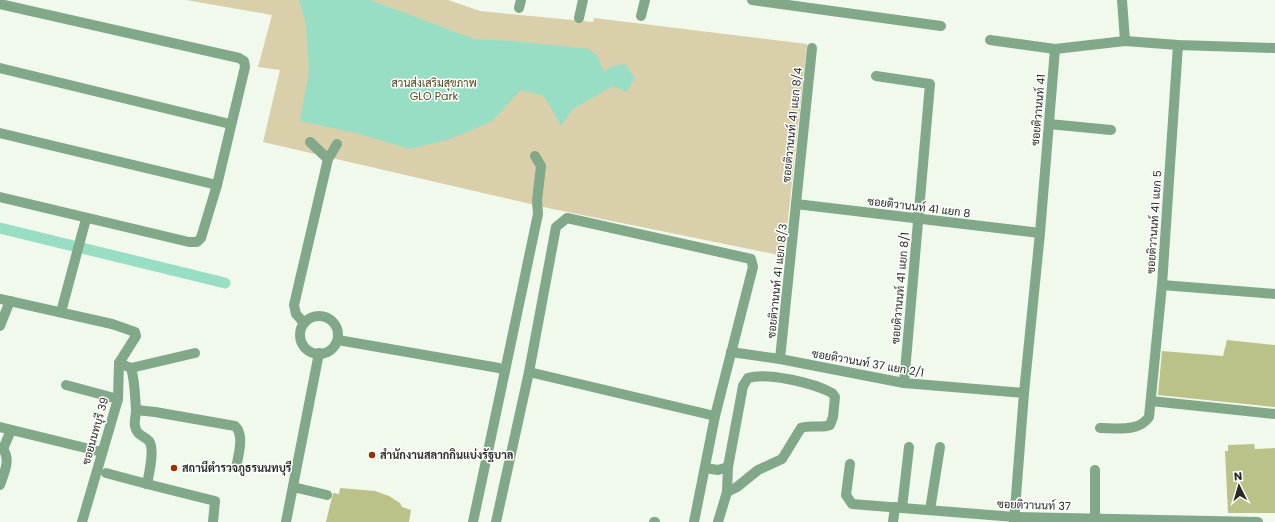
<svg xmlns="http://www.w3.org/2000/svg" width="1275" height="522" viewBox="0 0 1275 522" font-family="Poppins,Sarabun,sans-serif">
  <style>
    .green { fill: #d9cfaa }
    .water { fill: #98dec5 }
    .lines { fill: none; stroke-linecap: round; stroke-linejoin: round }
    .canal { stroke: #98dec5; stroke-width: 11 }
    .building { fill: #bbc287 }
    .minor { stroke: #80a889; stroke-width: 10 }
    .poi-dot { fill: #963106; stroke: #fff; stroke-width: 1.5 }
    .labels { text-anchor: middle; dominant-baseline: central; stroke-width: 3; stroke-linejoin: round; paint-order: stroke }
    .park-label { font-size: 11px; fill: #55491c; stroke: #fff }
    .street-label { font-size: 11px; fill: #272a25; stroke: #fff }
    .poi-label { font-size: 11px; font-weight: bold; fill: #272a25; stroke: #fff; text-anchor: start }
  </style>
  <rect width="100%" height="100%" fill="#f1f9ec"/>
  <polygon class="green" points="186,0 448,0 480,11 593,22 594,18 807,44 784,256 548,208 263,142 280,70 258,67 272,15"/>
  <polygon class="water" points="299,0 370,0 474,39 513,41 589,49 597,56 604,72 612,66 625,64 635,78 626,92 613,86 573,109 561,126 544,96 521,90 491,122 447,140 409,149 360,134 300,121 309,71 306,24"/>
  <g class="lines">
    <polyline class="canal" points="0,228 225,283"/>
  </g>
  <g class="building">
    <polygon points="1227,340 1275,345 1275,407 1158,395 1162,351 1223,356"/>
    <polygon points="1254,444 1255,449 1275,448 1275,513 1228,513 1225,451 1228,451 1228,445"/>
    <polygon points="340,488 375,491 389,496 400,503 402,507 411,510 409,522 326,522 333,493 339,494"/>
  </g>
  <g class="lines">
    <g class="minor">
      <polyline points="752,0 941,26"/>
      <polyline points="1122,0 1125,41"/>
      <polyline points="0,4 239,58 244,61 245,67 217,185 201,238 197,242 189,242 0,197"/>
      <polyline points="519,8 521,0"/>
      <polyline points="641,16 645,0"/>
      <polyline points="579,18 583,0"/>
      <polyline points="990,40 1055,49 1125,41 1178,45 1275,48"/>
      <polyline points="0,68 230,124"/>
      <polyline points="876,76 930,84 904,383"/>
      <polyline points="1049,124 1111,130"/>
      <polyline points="0,133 217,185"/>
      <polyline points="310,142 328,159"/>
      <polyline points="796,204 1040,233"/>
      <polyline points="1162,285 1275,294"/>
      <polyline points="0,299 112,324 135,332 136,336 119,363 118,399 82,522"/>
      <polyline points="61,312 86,219"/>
      <circle cx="319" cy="335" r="19"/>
      <polyline points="304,323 296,314 294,305 328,159 337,144"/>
      <polyline points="0,326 10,301"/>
      <polyline points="338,340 499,368 505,371 473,522"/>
      <polyline points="731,352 780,359 904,383 1024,393"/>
      <polyline points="780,359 812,48"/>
      <path d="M119,363L131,368C135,381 135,397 136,410C136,416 134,421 135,426C137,436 143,435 149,441C155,449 149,474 147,484L215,501L213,522"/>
      <polyline points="131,368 195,353"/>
      <polyline points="505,371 538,214 537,201 541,166 535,156"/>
      <polyline points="529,372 556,227 567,218 751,259 753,267 715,416"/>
      <polyline points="66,385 118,399"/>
      <polyline points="1151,401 1275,414"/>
      <path d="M136,410L155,412L235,426C245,435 238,456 236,468"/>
      <polyline points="0,427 102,452"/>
      <path d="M1100,428C1117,428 1139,432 1149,417L1162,285L1178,45"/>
      <polyline points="850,464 846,495 852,504 1015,517 1258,522"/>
      <path d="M705,468L718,470L728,467L743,386L748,378C767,372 814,383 832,393L835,397L833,417L830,425C820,429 811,424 801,428L782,459L758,470L737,487L727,492"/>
      <polyline points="106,473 147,484"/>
      <path d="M0,485C4,473 11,460 3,449L11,430"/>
      <polyline points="293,487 327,495"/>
      <polyline points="902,508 909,447"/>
      <polyline points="930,510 940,447"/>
      <polyline points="1095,518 1095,470"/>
      <polyline points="286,522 319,353"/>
      <polyline points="496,522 529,372 715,416 694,522"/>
      <polyline points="654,522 655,522"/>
      <polyline points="718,522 727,492 728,467"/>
      <polyline points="893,522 895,507"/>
      <polyline points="1014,522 1024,393 1040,233 1055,49"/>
    </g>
  </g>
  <g class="poi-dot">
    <circle cx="372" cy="455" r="4"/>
    <circle cx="174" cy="468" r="4"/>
  </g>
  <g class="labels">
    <g class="park-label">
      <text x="434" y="83">สวนส่งเสริมสุขภาพ<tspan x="434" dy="13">GLO Park</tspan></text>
    </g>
    <g class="street-label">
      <text transform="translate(1038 110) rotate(-85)">ซอยติวานนท์ 41</text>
      <text transform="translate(792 125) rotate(-84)">ซอยติวานนท์ 41 แยก 8/4</text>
      <text transform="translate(919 207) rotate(7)">ซอยติวานนท์ 41 แยก 8</text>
      <text transform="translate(1154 222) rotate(-86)">ซอยติวานนท์ 41 แยก 5</text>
      <text transform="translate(777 281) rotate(-84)">ซอยติวานนท์ 41 แยก 8/3</text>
      <text transform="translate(900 288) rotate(-85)">ซอยติวานนท์ 41 แยก 8/1</text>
      <text transform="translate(868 363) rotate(10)">ซอยติวานนท์ 37 แยก 2/1</text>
      <text transform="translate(95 431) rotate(-74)">ซอยนนทบุรี 39</text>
      <text transform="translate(1034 505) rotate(2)">ซอยติวานนท์ 37</text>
    </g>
    <g class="poi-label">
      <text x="380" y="455">สำนักงานสลากกินแบ่งรัฐบาล</text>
      <text x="182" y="468">สถานีตำรวจภูธรนนทบุรี</text>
    </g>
  </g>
  <g transform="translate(1239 486) rotate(355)" stroke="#ffffff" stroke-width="3" paint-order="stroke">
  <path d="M0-3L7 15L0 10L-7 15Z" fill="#272a25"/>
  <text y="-6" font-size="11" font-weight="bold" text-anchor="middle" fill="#272a25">N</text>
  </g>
</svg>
